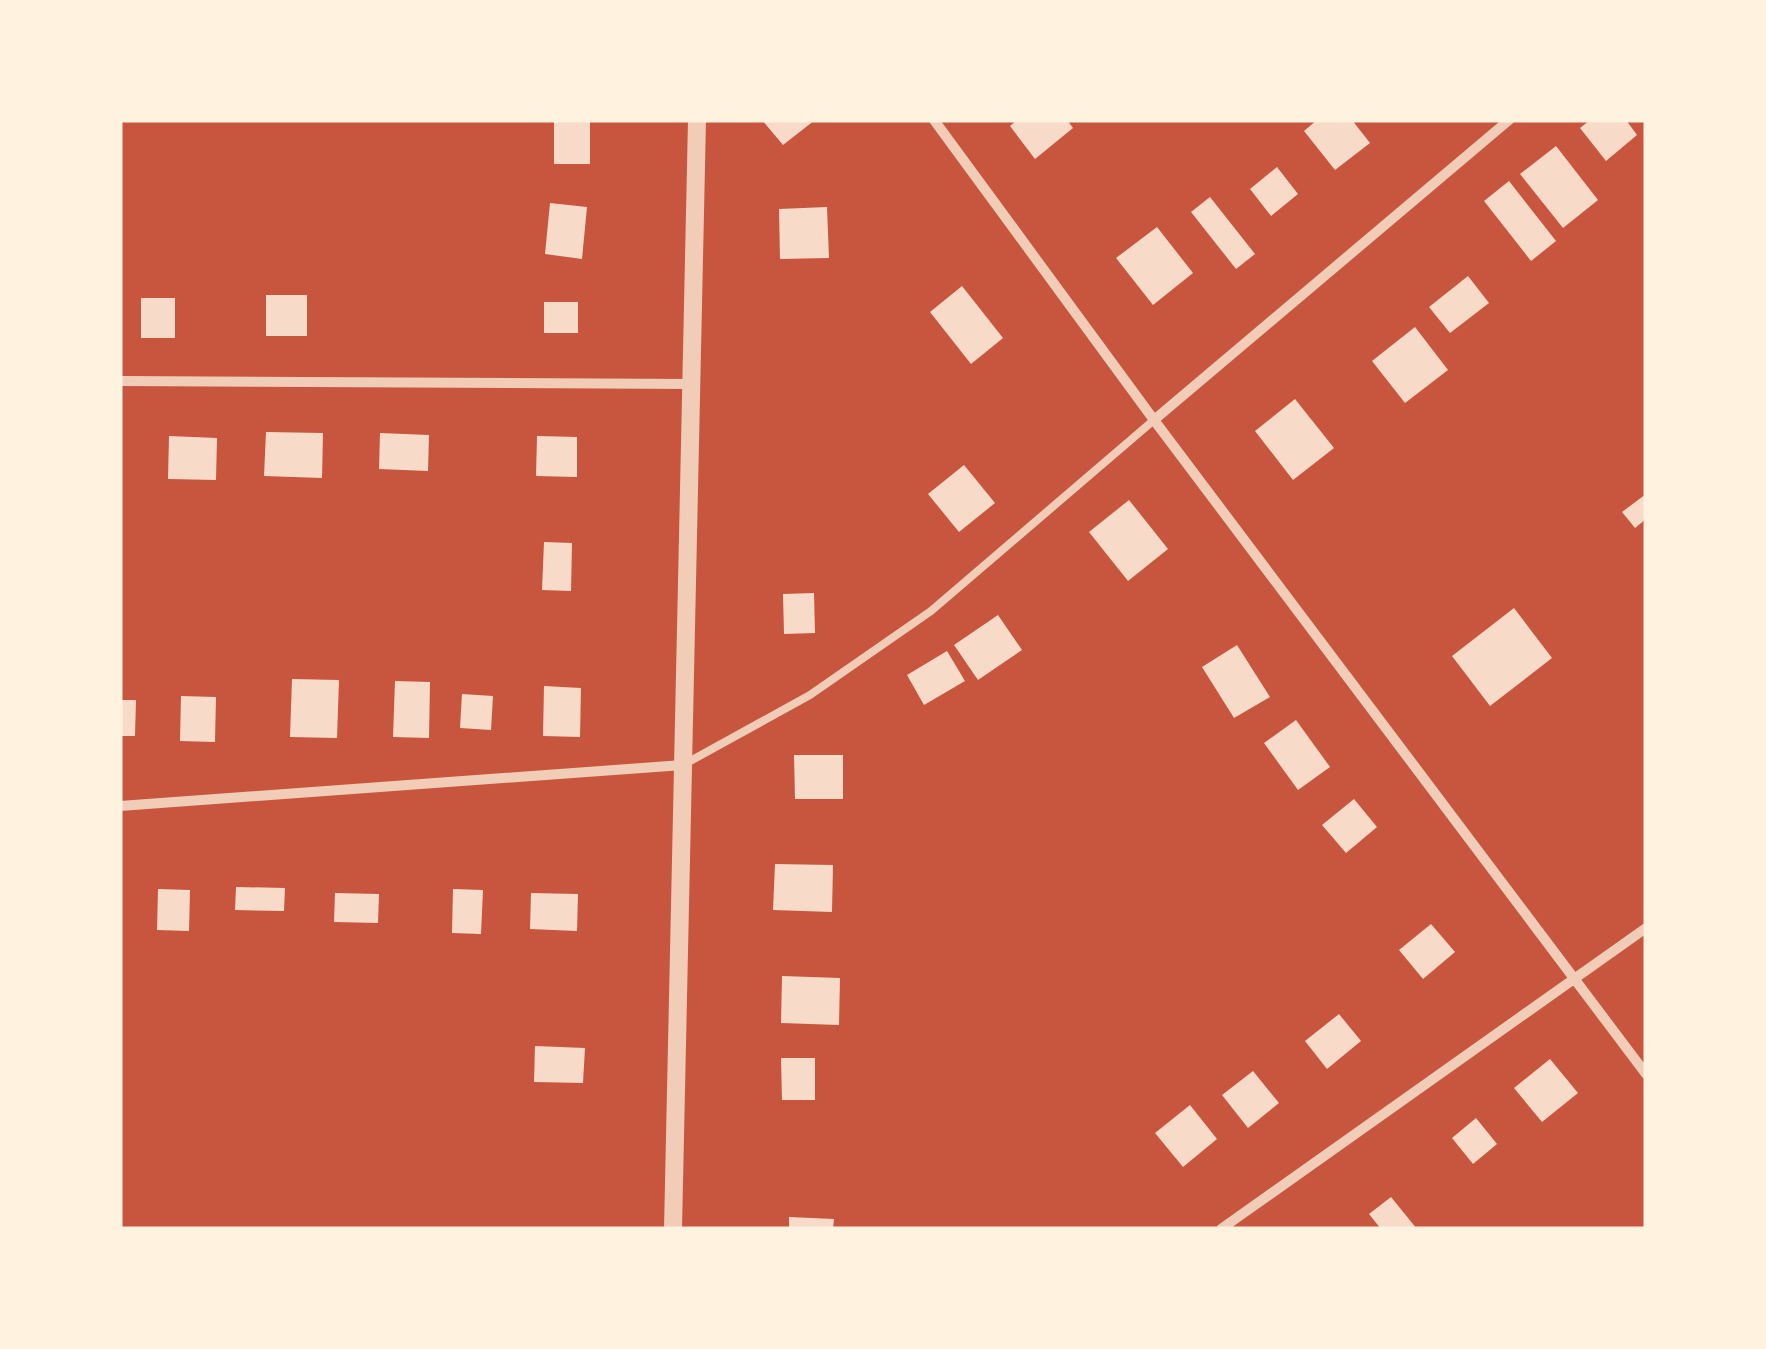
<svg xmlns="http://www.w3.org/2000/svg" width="1766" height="1349" viewBox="0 0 1766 1349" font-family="Ubuntu,sans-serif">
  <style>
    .building { fill: #f7dbc8 }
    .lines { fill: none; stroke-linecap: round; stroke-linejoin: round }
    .service { stroke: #f1ccb7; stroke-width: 8 }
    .minor { stroke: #f1ccb7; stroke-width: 10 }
    .tertiary { stroke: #f1ccb7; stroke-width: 18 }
  </style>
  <rect width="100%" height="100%" fill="#c8553d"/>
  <g class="building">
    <rect x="554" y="120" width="36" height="44"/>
    <polygon points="762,120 815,120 783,145"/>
    <polygon points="1017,120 1067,120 1073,128 1035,159 1010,126"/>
    <polygon points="1317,120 1352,120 1370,143 1335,170 1304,131"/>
    <polygon points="1590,120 1626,120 1637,135 1606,161 1580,128"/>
    <polygon points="1556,146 1598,200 1563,228 1520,174"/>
    <polygon points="1277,167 1298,194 1271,216 1250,189"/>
    <polygon points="1509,181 1556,241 1531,261 1484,201"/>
    <polygon points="1210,197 1255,254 1236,269 1191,212"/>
    <polygon points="550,203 587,207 582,259 545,254"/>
    <polygon points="827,207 829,258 780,259 779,209"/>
    <polygon points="1157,227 1193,273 1153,305 1116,258"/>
    <polygon points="1468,276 1489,303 1450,333 1429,307"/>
    <polygon points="962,286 1003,338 971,364 930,312"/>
    <rect x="266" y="295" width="41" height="41"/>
    <rect x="141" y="298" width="34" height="40"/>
    <rect x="544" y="302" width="34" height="31"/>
    <polygon points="1415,327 1448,370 1405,403 1372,361"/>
    <polygon points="1295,399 1334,448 1293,480 1255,431"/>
    <polygon points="266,432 323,433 322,478 264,476"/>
    <polygon points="380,433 429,435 428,471 379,469"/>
    <polygon points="169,436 217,438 216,480 168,479"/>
    <polygon points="537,436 577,437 577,477 536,476"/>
    <polygon points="964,465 995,503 959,532 928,494"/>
    <polygon points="1646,494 1646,519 1635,528 1622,512"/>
    <polygon points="1129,500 1168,549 1128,581 1089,532"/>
    <polygon points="544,542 572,543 571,591 542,590"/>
    <polygon points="814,593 815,633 784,634 783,594"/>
    <polygon points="1514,608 1552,658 1490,706 1452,656"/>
    <polygon points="998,615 1022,650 978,680 954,645"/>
    <polygon points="1237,645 1270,697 1234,718 1202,667"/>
    <polygon points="947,651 965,681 924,705 907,675"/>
    <polygon points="292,679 339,680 337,738 290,737"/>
    <polygon points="395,681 430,682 429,738 393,737"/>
    <polygon points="544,686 581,688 580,737 543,736"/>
    <polygon points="462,694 493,696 491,730 460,728"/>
    <polygon points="181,696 216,697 215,742 180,741"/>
    <polygon points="120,700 136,700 135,736 120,736"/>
    <polygon points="1296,720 1330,767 1298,790 1264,743"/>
    <polygon points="794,755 843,755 843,799 795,799"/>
    <polygon points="1354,799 1377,827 1346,853 1322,825"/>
    <polygon points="775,864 833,865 832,912 773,910"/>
    <polygon points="236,887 285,888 284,911 235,910"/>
    <polygon points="158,889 190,890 189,931 157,930"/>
    <polygon points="453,889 483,890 481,934 452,933"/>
    <polygon points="335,893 379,894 378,923 334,922"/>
    <polygon points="531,893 578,894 577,931 530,929"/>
    <polygon points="1431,924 1455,952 1423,979 1399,950"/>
    <polygon points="782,976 840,978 839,1025 781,1023"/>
    <polygon points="1339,1014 1361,1041 1327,1069 1305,1041"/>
    <polygon points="535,1046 585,1048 583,1083 534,1082"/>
    <polygon points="781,1058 815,1058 815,1100 782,1100"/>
    <polygon points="1550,1059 1578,1093 1542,1122 1514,1088"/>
    <polygon points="1253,1071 1279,1103 1248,1128 1222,1095"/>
    <polygon points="1190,1105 1217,1139 1183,1167 1155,1133"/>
    <polygon points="1476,1118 1497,1144 1473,1164 1452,1138"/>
    <polygon points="1391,1197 1417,1229 1381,1229 1369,1214"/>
    <polygon points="789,1217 834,1219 833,1229 789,1229"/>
  </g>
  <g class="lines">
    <polyline class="service" points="683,765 810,695 931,611 1154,420"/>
    <g class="minor">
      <polyline points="934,120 1154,420 1646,1074"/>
      <polyline points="120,381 691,384"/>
      <polyline points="1154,420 1509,120"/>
      <polyline points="120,806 683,765"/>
      <polyline points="1221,1229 1646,928"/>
    </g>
    <polyline class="tertiary" points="673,1229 697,120"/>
  </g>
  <rect width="1766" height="1349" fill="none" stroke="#fff3e0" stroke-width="245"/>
</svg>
